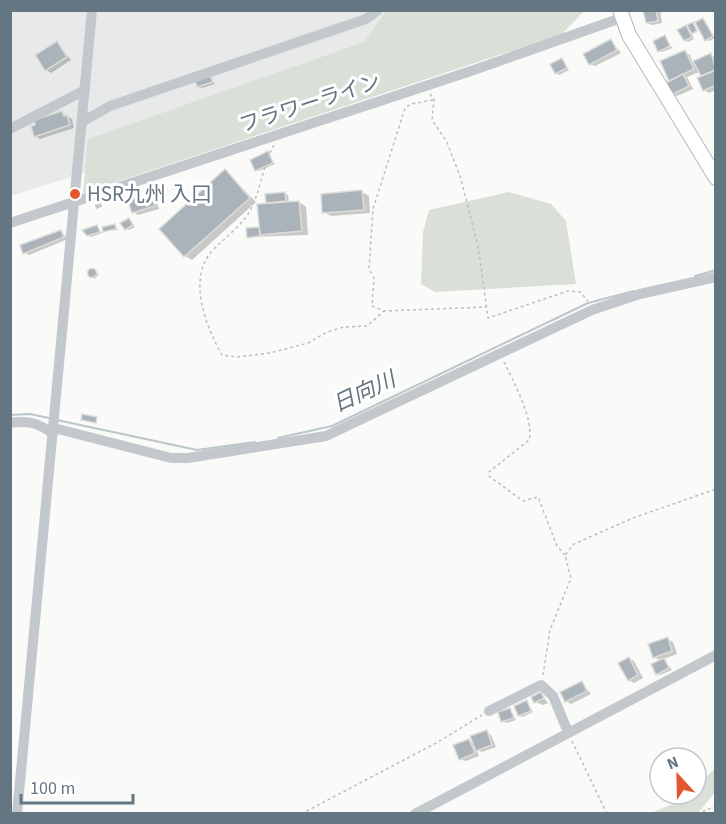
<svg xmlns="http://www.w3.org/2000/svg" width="726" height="824" viewBox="0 0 726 824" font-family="'Source Sans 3','Noto Sans JP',sans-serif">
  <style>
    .built { fill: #e8e9e9 }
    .green { fill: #dadfd7 }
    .shadow { fill: #0003 }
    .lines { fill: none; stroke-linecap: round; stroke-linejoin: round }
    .stream { stroke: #bbc7cb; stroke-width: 2 }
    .building { fill: #aab3b9; stroke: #dcdcda; stroke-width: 1.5 }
    .major-casing { stroke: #b5babe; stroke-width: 16 }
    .path { stroke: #bbbfc2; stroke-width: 1.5; stroke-dasharray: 3 3; stroke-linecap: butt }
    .minor { stroke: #c3c8cc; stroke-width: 10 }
    .major { stroke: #fff; stroke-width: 14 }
    .poi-dot { fill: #e4572e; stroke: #fff; stroke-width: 2 }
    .labels { text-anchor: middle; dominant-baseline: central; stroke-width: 6; stroke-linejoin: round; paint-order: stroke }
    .street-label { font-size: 21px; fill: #657683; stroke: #fff }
    .poi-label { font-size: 21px; fill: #657683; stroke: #fff; text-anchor: start }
    .water-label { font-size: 22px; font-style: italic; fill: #60757c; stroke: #fff }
  </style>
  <rect width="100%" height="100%" fill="#fafaf8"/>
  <polygon class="built" points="11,11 559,11 552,25 11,196"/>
  <g class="green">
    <polygon points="386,11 584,11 562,34 83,193 88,139 364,42"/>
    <polygon points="509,192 551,204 566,221 576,284 435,292 421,284 423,232 429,210"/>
    <polygon points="715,769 715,792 698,813 651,813 675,803 686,794 696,794 696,785"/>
  </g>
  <g class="shadow">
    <polygon points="644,10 660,10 662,23 652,25 647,23"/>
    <polygon points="703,20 715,38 709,41 706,40"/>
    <polygon points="694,25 697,32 692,34 694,39 688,42 685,40 686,27 692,30"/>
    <polygon points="665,37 672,48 662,52 659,51"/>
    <polygon points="611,41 621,53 595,66 590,64"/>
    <polygon points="57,43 71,60 51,73 46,70"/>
    <polygon points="685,52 690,55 693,63 711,55 716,58 716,90 709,93 704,90 699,72 687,77 693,89 677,96 672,94 671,82 662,62"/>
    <polygon points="562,60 569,70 559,75 556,73"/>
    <polygon points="210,77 215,84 202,88 199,87 197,82"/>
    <polygon points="62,113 72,119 74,128 40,139 35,136"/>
    <polygon points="268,153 275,164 259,171 256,170"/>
    <polygon points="225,171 256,202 192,260 185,256"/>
    <polygon points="362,192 369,196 370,213 331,216 324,212"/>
    <polygon points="150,194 155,197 159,209 138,215 133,212"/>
    <polygon points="285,194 288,195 289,203 299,202 306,207 308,235 248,237 258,228 261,230 272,205 267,202"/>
    <polygon points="101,203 102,207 96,209 95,205"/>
    <polygon points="129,219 135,227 129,230 126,229"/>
    <polygon points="115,226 118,230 104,231"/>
    <polygon points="97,227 102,233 91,237 88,235"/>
    <polygon points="61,232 68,239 29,255 24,252"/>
    <polygon points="91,269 99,274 95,279 89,273"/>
    <polygon points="667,639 673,642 677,654 663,659 672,670 660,675 657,674 661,661 654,657"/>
    <polygon points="629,658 634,661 643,678 634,683 629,680"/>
    <polygon points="582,683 591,694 571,704 566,701 562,693"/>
    <polygon points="541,694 548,703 543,705 535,702"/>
    <polygon points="527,702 533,712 522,717 519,715"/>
    <polygon points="510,709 516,720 506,723 503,721"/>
    <polygon points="486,732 491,735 496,747 482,752 476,749 479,756 466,761 460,759 469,741 475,744"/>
  </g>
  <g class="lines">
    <g class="stream">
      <polyline points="695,276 716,270"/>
      <polyline points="10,415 30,414 49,418"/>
      <polyline points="57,420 197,450 255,442"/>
      <polyline points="278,438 332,426 588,303 634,291"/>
    </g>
  </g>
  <g class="building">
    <polygon points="643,10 656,10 658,21 646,23"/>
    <polygon points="703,18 713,36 705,41 695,22"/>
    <polygon points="693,22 697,31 692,34 687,25"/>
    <polygon points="686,25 692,37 684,41 677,30"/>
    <polygon points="665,35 670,46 658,52 653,41"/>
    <polygon points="611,39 617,50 589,65 583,54"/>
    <polygon points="57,41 67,57 45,71 35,55"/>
    <polygon points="685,50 694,69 669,81 660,61"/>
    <polygon points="711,53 716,70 701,76 693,61"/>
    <polygon points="562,58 567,68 555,74 550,64"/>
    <polygon points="716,70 716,85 703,91 697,78"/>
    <polygon points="683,74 689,86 671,95 666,83"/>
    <polygon points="210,75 213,82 197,87 195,81"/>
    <polygon points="62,111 64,116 67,115 70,125 34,137 31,126 35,125 34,120"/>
    <polygon points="268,151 273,163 255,171 250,160"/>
    <polygon points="225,169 250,198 184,257 159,229"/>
    <polygon points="362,190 364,210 322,213 321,194"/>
    <polygon points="151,192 155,206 132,213 127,199"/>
    <polygon points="285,192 286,201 266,203 265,194"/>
    <polygon points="299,201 302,231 260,235 257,204"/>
    <polygon points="129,218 133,225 125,230 120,223"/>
    <polygon points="115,224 116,229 103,232 102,227"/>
    <polygon points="97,225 100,232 87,236 82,230"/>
    <polygon points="259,227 260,236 247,238 246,228"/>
    <polygon points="61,230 64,237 23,254 20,245"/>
    <circle cx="92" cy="273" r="4.5"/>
    <polygon points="82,414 97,417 96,423 81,420"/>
    <polygon points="668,637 672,651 653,658 648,644"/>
    <polygon points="629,657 638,675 628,681 618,663"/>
    <polygon points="664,658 669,668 656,675 651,664"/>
    <polygon points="582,681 587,691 565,702 560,692"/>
    <polygon points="541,692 544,698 534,703 531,697"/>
    <polygon points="527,700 531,711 518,716 514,706"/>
    <polygon points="510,708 514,718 501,722 498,712"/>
    <polygon points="487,730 492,745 476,751 470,736"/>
    <polygon points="469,739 475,753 459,760 453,745"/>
  </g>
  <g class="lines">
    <defs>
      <polyline id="major" points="620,10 629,35 716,178"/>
    </defs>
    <use href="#major" class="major-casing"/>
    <g class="path">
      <polyline points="430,94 434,99 432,120 447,142 461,179 478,246 488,318 568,291 580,292 588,301"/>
      <polyline points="433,100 411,104 405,108 373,209 369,269 374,278 372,306 384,311 486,307"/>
      <path d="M274,145C262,166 261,193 248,214C238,229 224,238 212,251C187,279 206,327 222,355L237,357L270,353L308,343L327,332L344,327L367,326L384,311"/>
      <path d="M504,362C513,380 535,422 529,440L489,472V476L523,501L538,497L557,546L565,555"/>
      <polyline points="543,675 550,630 571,578 565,555 574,544 633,518 716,489"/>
      <polyline points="572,741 607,814"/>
      <polyline points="301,814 438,742 482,715"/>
      <polyline points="697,814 716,806"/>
    </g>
    <g class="minor">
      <polyline points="82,122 110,106 366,19 378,10"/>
      <polyline points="10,129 85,90"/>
      <polyline points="10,223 471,71 621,18"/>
      <path d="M10,423C28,420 39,423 53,434"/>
      <polyline points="54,428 171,458 188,458 326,436 592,310 640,294 716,277"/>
      <polyline points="489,711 541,685 553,696 568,732"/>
      <polyline points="17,814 92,10"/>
      <polyline points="415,814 716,655"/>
    </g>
    <use href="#major" class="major"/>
  </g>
  <circle class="poi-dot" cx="75" cy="194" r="6"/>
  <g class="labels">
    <g class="street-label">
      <text transform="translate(310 103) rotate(-18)">フラワーライン</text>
    </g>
    <g class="poi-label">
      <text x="87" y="194">HSR九州 入口</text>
    </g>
    <g class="water-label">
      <text transform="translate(364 392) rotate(-25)">日向川</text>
    </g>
  </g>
  <rect width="726" height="824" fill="none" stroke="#657683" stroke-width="24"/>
  <g transform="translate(678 776) rotate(338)"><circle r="28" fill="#ffffff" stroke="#c1c8cd" stroke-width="1.5"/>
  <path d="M0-4.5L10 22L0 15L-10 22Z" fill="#e4572e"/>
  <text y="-9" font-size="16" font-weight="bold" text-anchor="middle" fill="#657683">N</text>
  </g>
  <path d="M21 794v9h112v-9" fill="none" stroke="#657683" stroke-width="3"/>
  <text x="30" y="794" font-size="18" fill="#657683" stroke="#ffffff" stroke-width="4.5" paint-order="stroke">100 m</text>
</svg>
